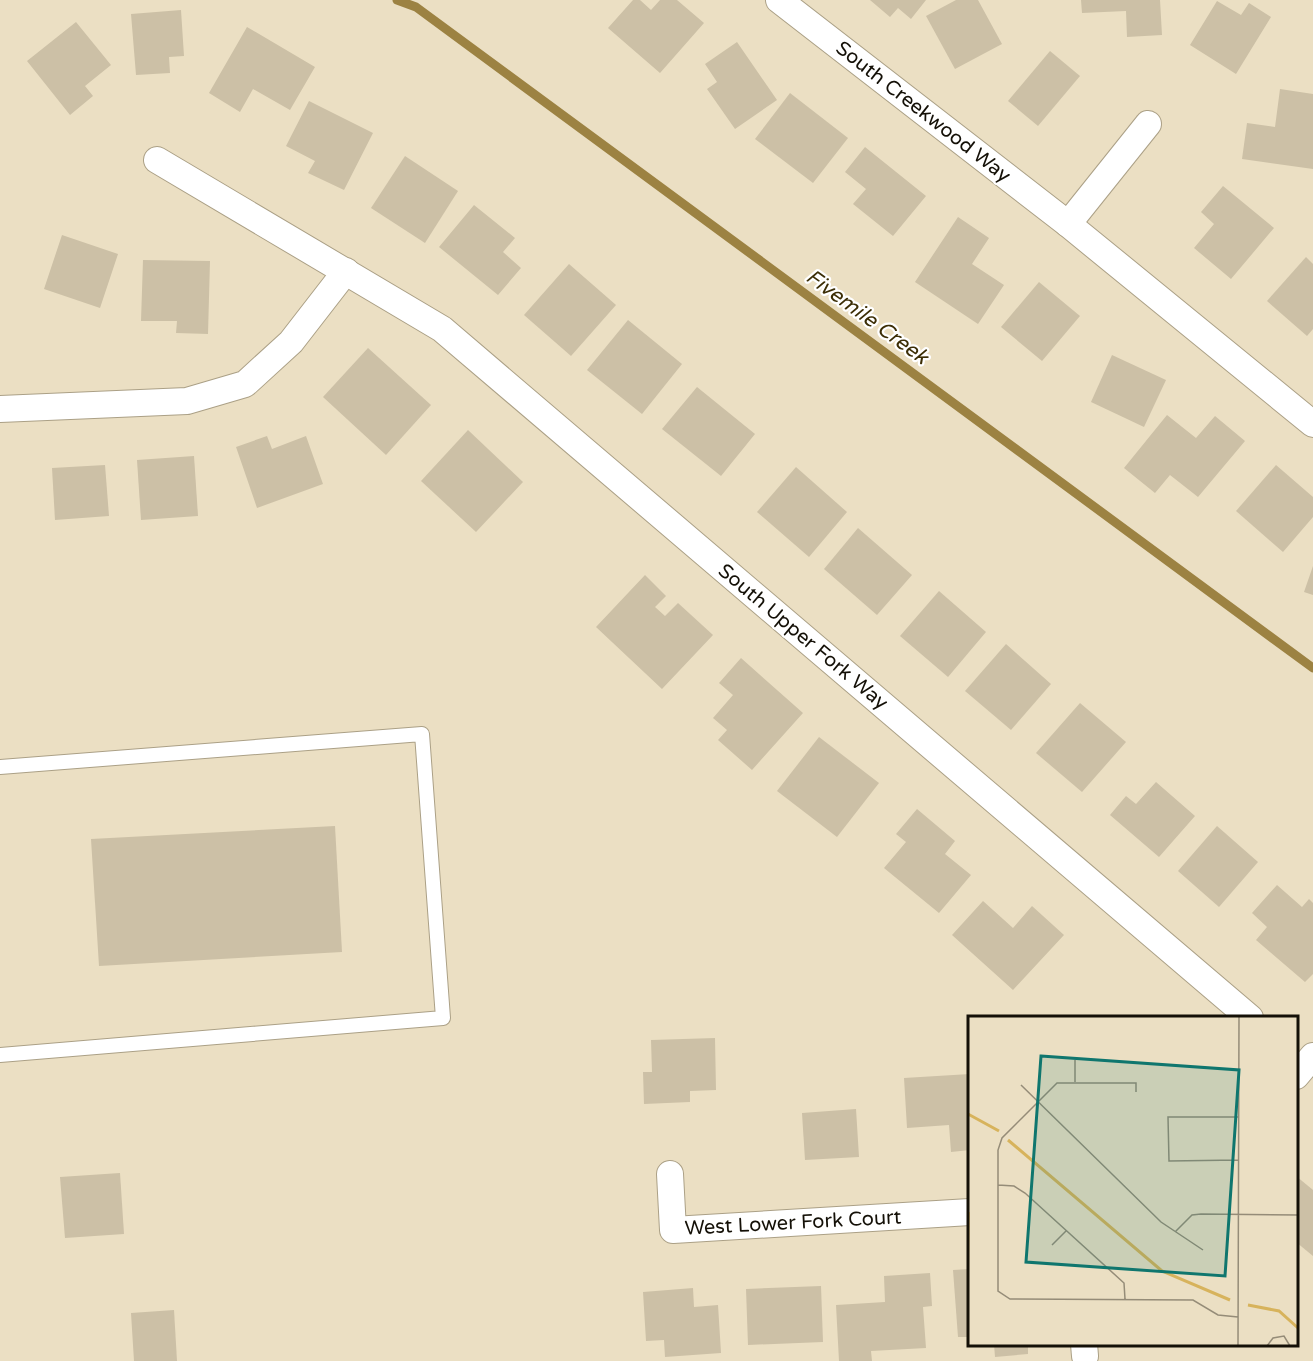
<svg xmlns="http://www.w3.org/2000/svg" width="1313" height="1361" viewBox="0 0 1313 1361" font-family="'Varela Round',sans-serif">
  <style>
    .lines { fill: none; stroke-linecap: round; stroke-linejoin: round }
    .stream { stroke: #9c8242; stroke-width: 9 }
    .building { fill: #ccc0a6 }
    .lane-casing { stroke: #aba086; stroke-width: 16 }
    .street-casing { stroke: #aba086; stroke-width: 28 }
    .lane { stroke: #fff; stroke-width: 14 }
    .street { stroke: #fff; stroke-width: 26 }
    .labels { text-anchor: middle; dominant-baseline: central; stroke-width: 4.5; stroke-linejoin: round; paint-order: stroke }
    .street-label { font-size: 20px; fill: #141007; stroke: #fff }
    .water-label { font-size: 21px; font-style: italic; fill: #3c2e06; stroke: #fff }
    .inset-river { fill: none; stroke: #d7b35c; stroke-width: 3 }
    .inset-road { fill: none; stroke: #958c78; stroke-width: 1.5 }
    .view { fill: #0f766e; fill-opacity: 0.15; stroke: #0f766e; stroke-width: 3 }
    .inset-edge { fill: none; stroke: #141007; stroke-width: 3 }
  </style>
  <rect width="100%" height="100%" fill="#ebdfc3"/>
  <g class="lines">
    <polyline class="stream" points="397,0 416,7 1313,668"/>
  </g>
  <g class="building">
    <polygon points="633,0 640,0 651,10 660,0 677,0 704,23 660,73 608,28"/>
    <polygon points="870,0 926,0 911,19 898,8 890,17"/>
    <polygon points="956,0 978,0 1002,44 955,69 926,16"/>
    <polygon points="1081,0 1160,0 1162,35 1127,37 1126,11 1082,13"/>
    <polygon points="1217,1 1241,15 1249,3 1271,17 1236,74 1190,45"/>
    <polygon points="181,10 184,56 169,57 170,73 136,75 131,14"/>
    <polygon points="76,22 111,65 85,86 93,96 70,115 27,61"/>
    <polygon points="247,27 315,67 290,110 253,89 240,112 209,93"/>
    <polygon points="737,42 777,100 735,129 707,89 717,82 705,64"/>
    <polygon points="1050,51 1080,76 1038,126 1008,101"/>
    <polygon points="1280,89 1313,94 1313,169 1242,159 1247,123 1275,127"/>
    <polygon points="790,93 848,138 813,183 755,139"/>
    <polygon points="309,101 373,133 344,190 308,173 315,161 286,146"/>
    <polygon points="865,147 926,196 893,236 853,204 866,189 845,172"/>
    <polygon points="405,156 458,191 425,243 371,208"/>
    <polygon points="1223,186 1274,228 1231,279 1194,248 1214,224 1201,212"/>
    <polygon points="474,205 515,238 503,252 521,268 498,295 439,247"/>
    <polygon points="958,217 989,238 972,264 1004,285 978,324 915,282"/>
    <polygon points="62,235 118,254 100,308 44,289"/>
    <polygon points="1306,257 1313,264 1313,329 1307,336 1267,301"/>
    <polygon points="143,260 210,261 208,334 176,333 177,321 141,321"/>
    <polygon points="569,264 616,305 571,356 524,315"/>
    <polygon points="1039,282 1080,316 1042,361 1001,327"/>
    <polygon points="628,320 682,364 642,414 587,370"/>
    <polygon points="368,348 431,405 386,455 323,397"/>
    <polygon points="1112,355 1166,380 1144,427 1091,402"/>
    <polygon points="697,387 755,434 721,476 662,429"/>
    <polygon points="1167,415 1196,438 1215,416 1245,441 1198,497 1170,475 1155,493 1124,468"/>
    <polygon points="468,430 523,482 476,532 421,481"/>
    <polygon points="267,436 272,449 306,436 323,484 257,508 236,447"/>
    <polygon points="194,456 198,516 141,520 137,460"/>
    <polygon points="105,465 109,516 55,520 52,468"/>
    <polygon points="1276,465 1313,497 1313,517 1283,552 1236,511"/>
    <polygon points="796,467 847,512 809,557 757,512"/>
    <polygon points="858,528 912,575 877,615 824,569"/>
    <polygon points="1313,566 1313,595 1304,592"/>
    <polygon points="645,575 666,596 655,607 665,616 678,603 713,635 662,689 596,627"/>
    <polygon points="939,591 986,632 948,677 900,636"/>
    <polygon points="1006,644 1051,684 1011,730 965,691"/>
    <polygon points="741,658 803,713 752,770 718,740 727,730 713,718 733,695 719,683"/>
    <polygon points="1080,703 1126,742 1082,792 1036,753"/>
    <polygon points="819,737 879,783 837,837 777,791"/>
    <polygon points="1156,782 1195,816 1159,857 1110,815 1126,796 1136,804"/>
    <polygon points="917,809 955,841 945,854 971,875 939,913 884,868 906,842 896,834"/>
    <polygon points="335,826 342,952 99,966 91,839"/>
    <polygon points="1217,826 1258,862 1219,907 1178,871"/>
    <polygon points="1277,885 1302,907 1309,899 1313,903 1313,974 1305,982 1256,940 1267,927 1252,913"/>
    <polygon points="983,901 1013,928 1032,906 1064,935 1013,990 952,935"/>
    <polygon points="715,1038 716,1090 690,1091 690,1102 644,1104 643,1072 652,1072 651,1040"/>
    <polygon points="970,1074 970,1150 951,1152 949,1125 907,1128 904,1078"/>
    <polygon points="856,1109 859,1157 805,1160 802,1113"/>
    <polygon points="120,1173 124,1234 65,1238 60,1177"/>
    <polygon points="1296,1176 1313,1190 1313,1256 1296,1242"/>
    <polygon points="970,1269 970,1337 958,1337 953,1270"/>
    <polygon points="930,1273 932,1306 923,1307 926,1348 871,1351 872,1361 839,1361 836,1305 885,1302 884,1276"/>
    <polygon points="821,1286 823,1342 748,1345 746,1289"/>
    <polygon points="693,1288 694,1307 718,1305 721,1353 665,1357 664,1340 646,1341 643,1292"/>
    <polygon points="174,1310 177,1361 134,1361 131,1313"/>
    <polygon points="994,1344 1028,1344 1028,1354 995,1357"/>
  </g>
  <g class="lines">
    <defs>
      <polyline id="lane" points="0,767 422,734 443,1018 0,1055"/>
      <g id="street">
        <polyline points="779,0 1068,224 1313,424"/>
        <polyline points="157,160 442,329 1250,1018"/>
        <polyline points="1068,224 1148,124"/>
        <polyline points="0,409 187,401 245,384 291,342 346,271"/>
        <polyline points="1296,1076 1313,1056"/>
        <polyline points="670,1174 673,1230 970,1212"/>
        <polyline points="1084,1344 1085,1356"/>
      </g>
    </defs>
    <use href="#lane" class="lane-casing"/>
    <use href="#street" class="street-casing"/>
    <use href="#lane" class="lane"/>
    <use href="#street" class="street"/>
  </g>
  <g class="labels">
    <g class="street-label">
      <text transform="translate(923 112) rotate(38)">South Creekwood Way</text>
      <text transform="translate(803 637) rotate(40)">South Upper Fork Way</text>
      <text transform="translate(793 1223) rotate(-3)">West Lower Fork Court</text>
    </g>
    <g class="water-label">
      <text transform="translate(867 317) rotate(36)">Fivemile Creek</text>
    </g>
  </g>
  <g transform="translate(968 1016)">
    <rect width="330" height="330" fill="#ebdfc3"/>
    <path d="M0,196H2L0,309Z" fill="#edcc80"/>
    <path class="inset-river" d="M0,98L31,115M40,124L194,255L262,284M280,289L311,295L330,312"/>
    <path class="inset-road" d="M107,66V44M53,69L193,206L235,234M168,76V67H89L34,122L30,134V275L42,283L225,284L250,299L270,301M271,144L201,145L200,101H271M30,169L46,170L57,177L156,267L157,283M207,216L224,199L233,198L330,199M84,229L98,215M270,330L271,0M299,330L305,322L316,320L322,330"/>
    <path class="view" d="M73,40L271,54L257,260L58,246Z"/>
    <rect width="330" height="330" class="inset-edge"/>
  </g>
</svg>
